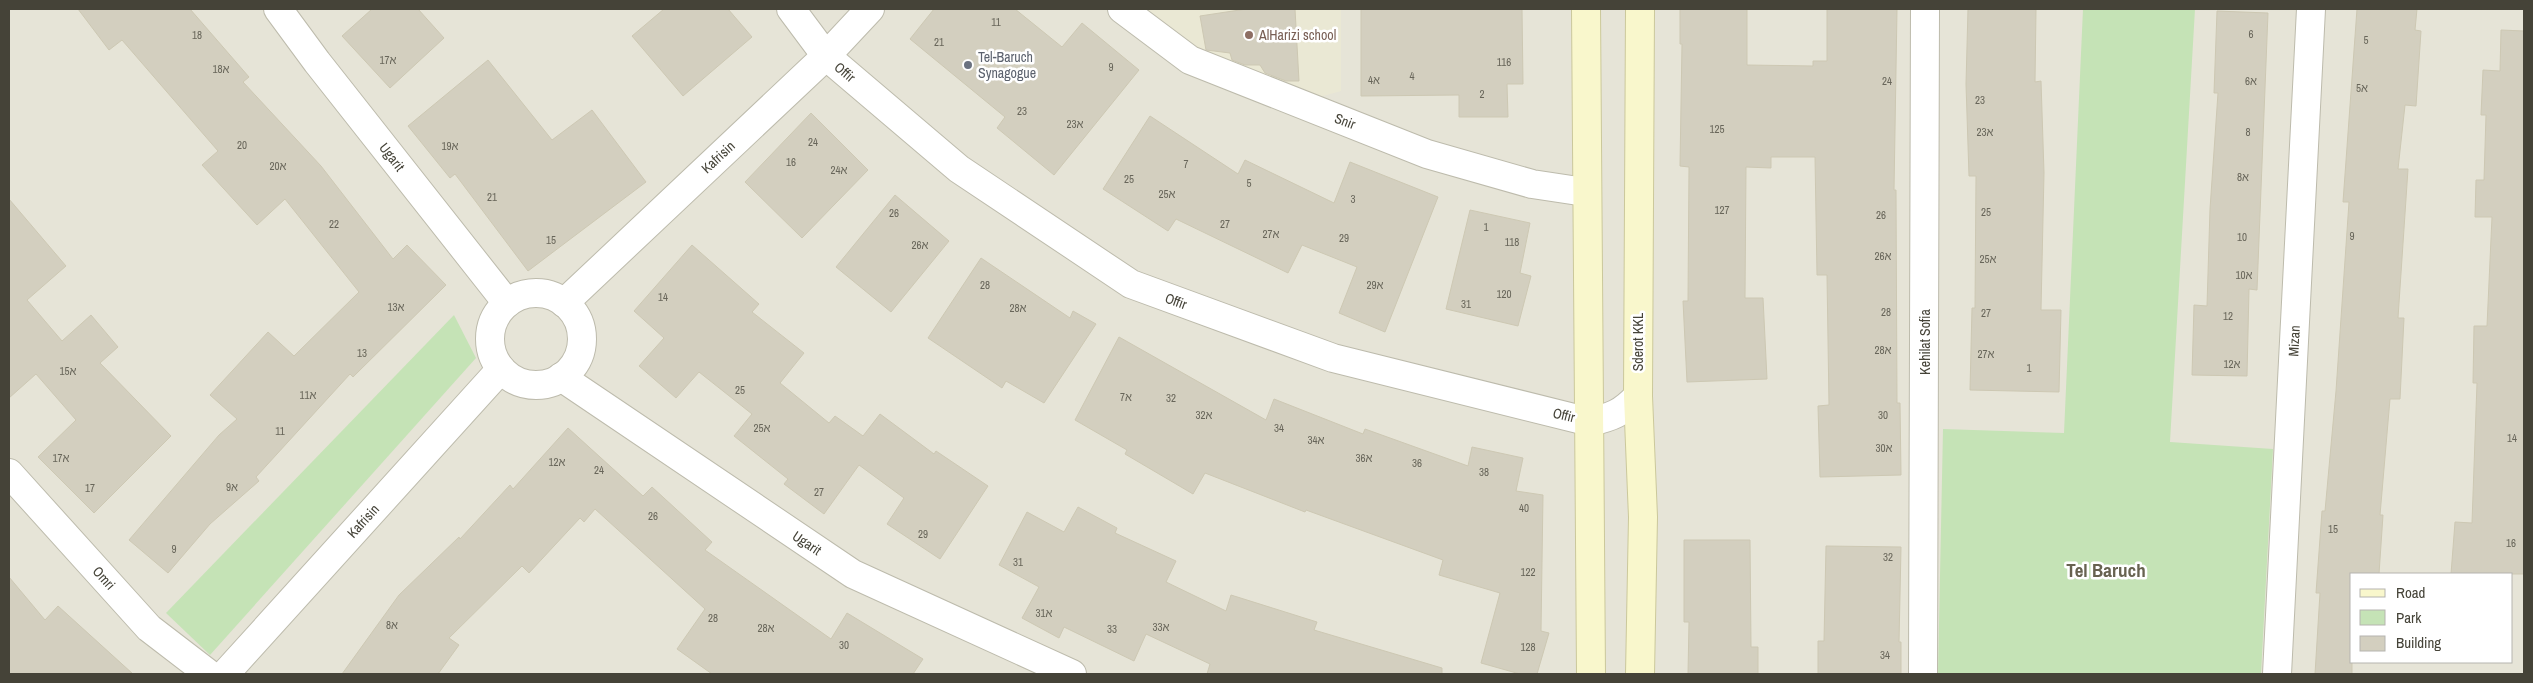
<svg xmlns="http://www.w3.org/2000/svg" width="2533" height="683" viewBox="0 0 2533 683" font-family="'Archivo Narrow','Noto Sans Hebrew',sans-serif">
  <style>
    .residential { fill: #e6e4d7; fill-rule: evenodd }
    .education { fill: #eae8d4 }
    .green { fill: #c5e3b6 }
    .building { fill: #d3cfbf; stroke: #cdc8b3 }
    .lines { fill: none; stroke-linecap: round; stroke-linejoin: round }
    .minor-casing { stroke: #bdbbac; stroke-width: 30 }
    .tertiary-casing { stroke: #bdbbac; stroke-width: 30 }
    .secondary-casing { stroke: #cbc89b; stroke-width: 30 }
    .minor { stroke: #fff; stroke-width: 28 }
    .tertiary { stroke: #fff; stroke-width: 28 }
    .secondary { stroke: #f9f7cc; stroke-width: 28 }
    .education-dot { fill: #8d6e63; stroke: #fff; stroke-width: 2 }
    .worship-dot { fill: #6b7280; stroke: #fff; stroke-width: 2 }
    .labels { text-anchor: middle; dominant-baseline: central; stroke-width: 5; stroke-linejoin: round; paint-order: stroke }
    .number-label { font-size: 11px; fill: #68665a }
    .education-label { font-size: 14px; fill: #785e54; stroke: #fff; text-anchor: start }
    .worship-label { font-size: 14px; fill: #5b616d; stroke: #fff; text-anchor: start }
    .street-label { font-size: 14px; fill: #454338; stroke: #fff }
    .district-label { font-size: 19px; font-weight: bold; fill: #676250; stroke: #fff }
  </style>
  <rect width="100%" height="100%" fill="#f2f2e9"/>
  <path class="residential" d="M9,9H2524V674H9ZM2352,574H2512V662H2352Z"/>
  <polygon class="education" points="1125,9 1341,9 1341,91 1299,103 1190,60"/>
  <g class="green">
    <polygon points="2083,9 2195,9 2170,442 2273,449 2261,674 1938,674 1943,429 2064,433"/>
    <polygon points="454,315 476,358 210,655 166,613"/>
  </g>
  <g class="building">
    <polygon points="78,9 190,9 249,77 243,82 321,166 393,259 407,245 446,285 353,377 350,374 256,477 259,481 210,524 168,573 129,540 219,435 237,419 210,395 268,332 294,356 359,292 285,199 257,225 202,165 218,151 122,40 109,50"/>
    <polygon points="372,9 418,9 444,38 390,88 342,36"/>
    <polygon points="664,9 728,9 752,37 683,96 632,36"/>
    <polygon points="934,9 1015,9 1062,47 1082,23 1139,70 1054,175 997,128 1005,117 910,39"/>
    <polygon points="1246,9 1295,9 1299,81 1286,81 1265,73 1260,65 1245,65 1232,60 1230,53 1206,50 1200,16"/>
    <polygon points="1361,9 1522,9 1523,84 1507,84 1508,117 1459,117 1459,95 1361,96"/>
    <polygon points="1680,9 1747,9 1747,65 1813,66 1813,61 1827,61 1827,9 1897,9 1894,190 1896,190 1897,403 1900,403 1901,475 1820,477 1818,406 1829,405 1827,275 1817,275 1815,157 1771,157 1771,168 1746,167 1745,298 1763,298 1767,379 1687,382 1683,301 1688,301 1689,167 1680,166 1682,44 1680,44"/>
    <polygon points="1968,9 2036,9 2035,82 2041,81 2044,173 2041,310 2061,310 2059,392 1970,390 1972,308 1975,308 1976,176 1969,176 1966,84"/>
    <polygon points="2357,9 2417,9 2415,30 2421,31 2416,106 2405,105 2398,169 2408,169 2398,318 2404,318 2400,399 2390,399 2380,515 2383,515 2379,574 2352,574 2352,674 2315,674 2320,593 2316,593 2322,511 2325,511 2336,391 2349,202 2343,202"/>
    <polygon points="2217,11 2268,13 2257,290 2249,289 2247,376 2192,375 2194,305 2207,306 2210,209 2218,93 2214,93"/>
    <polygon points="2501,30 2524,31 2524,574 2451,574 2455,522 2472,523 2477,383 2473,383 2474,326 2487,326 2492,217 2475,217 2476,180 2484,180 2486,115 2481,115 2483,70 2500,71"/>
    <polygon points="488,60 552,140 592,110 646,182 528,271 455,174 450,178 408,126"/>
    <polygon points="811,113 868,170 802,238 745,182"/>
    <polygon points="1150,116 1238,174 1245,160 1334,203 1350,162 1438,197 1385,332 1339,313 1357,267 1302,245 1288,273 1176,219 1168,231 1103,189"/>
    <polygon points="895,195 949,241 891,312 836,267"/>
    <polygon points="9,199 66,266 27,300 62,341 91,315 118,347 100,363 171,436 94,513 38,457 76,420 36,374 9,398"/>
    <polygon points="1470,210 1530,223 1520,273 1531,276 1518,326 1446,309"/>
    <polygon points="692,245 759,304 752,312 804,353 780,383 829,423 835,416 863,436 880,414 934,454 936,451 988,486 940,559 887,524 904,498 859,465 824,514 784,484 788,479 734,436 752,414 699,372 676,398 639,366 664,338 634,311"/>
    <polygon points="981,258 1070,318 1073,311 1096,324 1044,403 1006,381 1002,388 928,338"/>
    <polygon points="1119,337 1266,420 1274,399 1363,434 1365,429 1468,466 1472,447 1523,458 1516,491 1543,495 1541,631 1549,633 1537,674 1520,674 1481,663 1500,593 1439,575 1443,560 1306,510 1305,512 1205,473 1193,494 1125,454 1127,450 1075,420"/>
    <polygon points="568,428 643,496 652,487 712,542 705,550 831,639 847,613 923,659 913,674 712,674 677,649 705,609 595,509 584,522 580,518 529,573 522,566 449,638 459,645 438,674 342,674 399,595 459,537 460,539 510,485 513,489"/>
    <polygon points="1078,507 1117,528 1115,533 1176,561 1166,582 1226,611 1231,595 1317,622 1314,630 1442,668 1442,674 1207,674 1210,664 1146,634 1134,661 1064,627 1059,638 1022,618 1039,587 999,565 1027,512 1064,532"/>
    <polygon points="1684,540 1750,540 1751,647 1758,647 1758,674 1688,674 1689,622 1684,622"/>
    <polygon points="1826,546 1901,547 1899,642 1901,642 1901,674 1818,674 1818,641 1824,641"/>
    <polygon points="9,577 45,620 58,606 133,674 9,674"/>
  </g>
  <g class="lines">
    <defs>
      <g id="minor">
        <polyline points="278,9 317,62 507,303"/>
        <path d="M791,9L826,56L959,169L1131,284L1333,358L1590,422C1612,417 1622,413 1638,396"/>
        <polyline points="1122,9 1190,60 1427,154 1532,184 1585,192"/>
        <polyline points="561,377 853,574 1072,674"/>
        <polyline points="9,473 149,628 209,674"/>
        <polyline points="1923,674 1925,9"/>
        <polyline points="2277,674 2311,9"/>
      </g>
      <g id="tertiary">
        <circle cx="536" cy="339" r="46"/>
        <polyline points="564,303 826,56 870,9"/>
        <polyline points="225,674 501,369"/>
      </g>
      <g id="secondary">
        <polyline points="1586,9 1591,674"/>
        <polyline points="1640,9 1638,396 1643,517 1640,674"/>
      </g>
    </defs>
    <use href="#minor" class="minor-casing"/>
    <use href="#tertiary" class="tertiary-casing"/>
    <use href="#secondary" class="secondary-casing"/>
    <use href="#minor" class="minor"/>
    <use href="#tertiary" class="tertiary"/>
    <use href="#secondary" class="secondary"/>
  </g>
  <circle class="education-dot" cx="1249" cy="35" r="5"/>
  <circle class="worship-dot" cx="968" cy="65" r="5"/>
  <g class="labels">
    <g class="number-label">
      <text x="996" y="22">11</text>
      <text x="2251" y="34">6</text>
      <text x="197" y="35">18</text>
      <text x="2366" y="40">5</text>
      <text x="939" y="42">21</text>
      <text x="388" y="60">17א</text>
      <text x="1504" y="62">116</text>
      <text x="1111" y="67">9</text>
      <text x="221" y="69">18א</text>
      <text x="1412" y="76">4</text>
      <text x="1374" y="80">4א</text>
      <text x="1887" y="81">24</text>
      <text x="2251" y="81">6א</text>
      <text x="2362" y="88">5א</text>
      <text x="1482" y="94">2</text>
      <text x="1980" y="100">23</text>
      <text x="1022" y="111">23</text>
      <text x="1075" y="124">23א</text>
      <text x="1717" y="129">125</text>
      <text x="1985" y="132">23א</text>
      <text x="2248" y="132">8</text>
      <text x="813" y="142">24</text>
      <text x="242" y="145">20</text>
      <text x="450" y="146">19א</text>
      <text x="791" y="162">16</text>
      <text x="1186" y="164">7</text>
      <text x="278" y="166">20א</text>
      <text x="839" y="170">24א</text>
      <text x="2243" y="177">8א</text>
      <text x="1129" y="179">25</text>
      <text x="1249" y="183">5</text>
      <text x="1167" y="194">25א</text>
      <text x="492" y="197">21</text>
      <text x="1353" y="199">3</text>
      <text x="1722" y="210">127</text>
      <text x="1986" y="212">25</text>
      <text x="894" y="213">26</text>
      <text x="1881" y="215">26</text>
      <text x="334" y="224">22</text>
      <text x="1225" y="224">27</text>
      <text x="1486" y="227">1</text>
      <text x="1271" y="234">27א</text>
      <text x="2352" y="236">9</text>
      <text x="2242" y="237">10</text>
      <text x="1344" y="238">29</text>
      <text x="551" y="240">15</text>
      <text x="1512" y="242">118</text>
      <text x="920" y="245">26א</text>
      <text x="1883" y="256">26א</text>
      <text x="1988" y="259">25א</text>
      <text x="2244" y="275">10א</text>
      <text x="985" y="285">28</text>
      <text x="1375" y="285">29א</text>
      <text x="1504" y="294">120</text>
      <text x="663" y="297">14</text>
      <text x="1466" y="304">31</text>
      <text x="396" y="307">13א</text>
      <text x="1018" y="308">28א</text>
      <text x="1886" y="312">28</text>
      <text x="1986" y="313">27</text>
      <text x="2228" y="316">12</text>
      <text x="1883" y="350">28א</text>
      <text x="362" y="353">13</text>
      <text x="1986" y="354">27א</text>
      <text x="2232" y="364">12א</text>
      <text x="2029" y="368">1</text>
      <text x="68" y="371">15א</text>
      <text x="740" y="390">25</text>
      <text x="308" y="395">11א</text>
      <text x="1126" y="397">7א</text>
      <text x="1171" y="398">32</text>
      <text x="1204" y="415">32א</text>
      <text x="1883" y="415">30</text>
      <text x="762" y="428">25א</text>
      <text x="1279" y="428">34</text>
      <text x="280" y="431">11</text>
      <text x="2512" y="438">14</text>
      <text x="1316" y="440">34א</text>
      <text x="1884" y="448">30א</text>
      <text x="61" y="458">17א</text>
      <text x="1364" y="458">36א</text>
      <text x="557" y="462">12א</text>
      <text x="1417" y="463">36</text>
      <text x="599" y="470">24</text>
      <text x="1484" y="472">38</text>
      <text x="232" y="487">9א</text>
      <text x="90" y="488">17</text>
      <text x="819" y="492">27</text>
      <text x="1524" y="508">40</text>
      <text x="653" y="516">26</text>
      <text x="2333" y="529">15</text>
      <text x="923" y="534">29</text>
      <text x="2511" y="543">16</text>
      <text x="174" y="549">9</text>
      <text x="1888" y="557">32</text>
      <text x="1018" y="562">31</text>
      <text x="1528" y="572">122</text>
      <text x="1044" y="613">31א</text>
      <text x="713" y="618">28</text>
      <text x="392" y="625">8א</text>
      <text x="1161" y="627">33א</text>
      <text x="766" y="628">28א</text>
      <text x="1112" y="629">33</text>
      <text x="844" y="645">30</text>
      <text x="1528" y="647">128</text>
      <text x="1885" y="655">34</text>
    </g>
    <g class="education-label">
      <text x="1259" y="35">AlHarizi school</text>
    </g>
    <g class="worship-label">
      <text x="978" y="57">Tel-Baruch<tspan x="978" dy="16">Synagogue</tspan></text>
    </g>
    <g class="street-label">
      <text transform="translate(845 72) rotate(40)">Offir</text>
      <text transform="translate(1345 121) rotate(21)">Snir</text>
      <text transform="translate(392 157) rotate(52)">Ugarit</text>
      <text transform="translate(718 157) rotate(-43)">Kafrisin</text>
      <text transform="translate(1176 301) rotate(20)">Offir</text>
      <text transform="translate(2294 341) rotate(-87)">Mizan</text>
      <text transform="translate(1638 342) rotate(-90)">Sderot KKL</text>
      <text transform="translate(1925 342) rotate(-90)">Kehilat Sofia</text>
      <text transform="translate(1564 415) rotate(14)">Offir</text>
      <text transform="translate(363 521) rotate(-48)">Kafrisin</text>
      <text transform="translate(807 543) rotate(34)">Ugarit</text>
      <text transform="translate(104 578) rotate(48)">Omri</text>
    </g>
    <g class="district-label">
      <text x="2106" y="570">Tel Baruch</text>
    </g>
  </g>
  <rect width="2533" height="683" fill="none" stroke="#454338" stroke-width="20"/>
  <rect x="2350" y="573" width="162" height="90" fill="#ffffff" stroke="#b5b4af"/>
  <rect x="2360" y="589" width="25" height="8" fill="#f9f7cc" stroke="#b5b4af"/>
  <text x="2396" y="598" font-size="15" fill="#454338">Road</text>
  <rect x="2360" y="610" width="25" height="15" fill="#c5e3b6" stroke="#b5b4af"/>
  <text x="2396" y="623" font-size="15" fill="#454338">Park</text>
  <rect x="2360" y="636" width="25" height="15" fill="#d3cfbf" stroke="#b5b4af"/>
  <text x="2396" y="648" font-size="15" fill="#454338">Building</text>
</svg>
